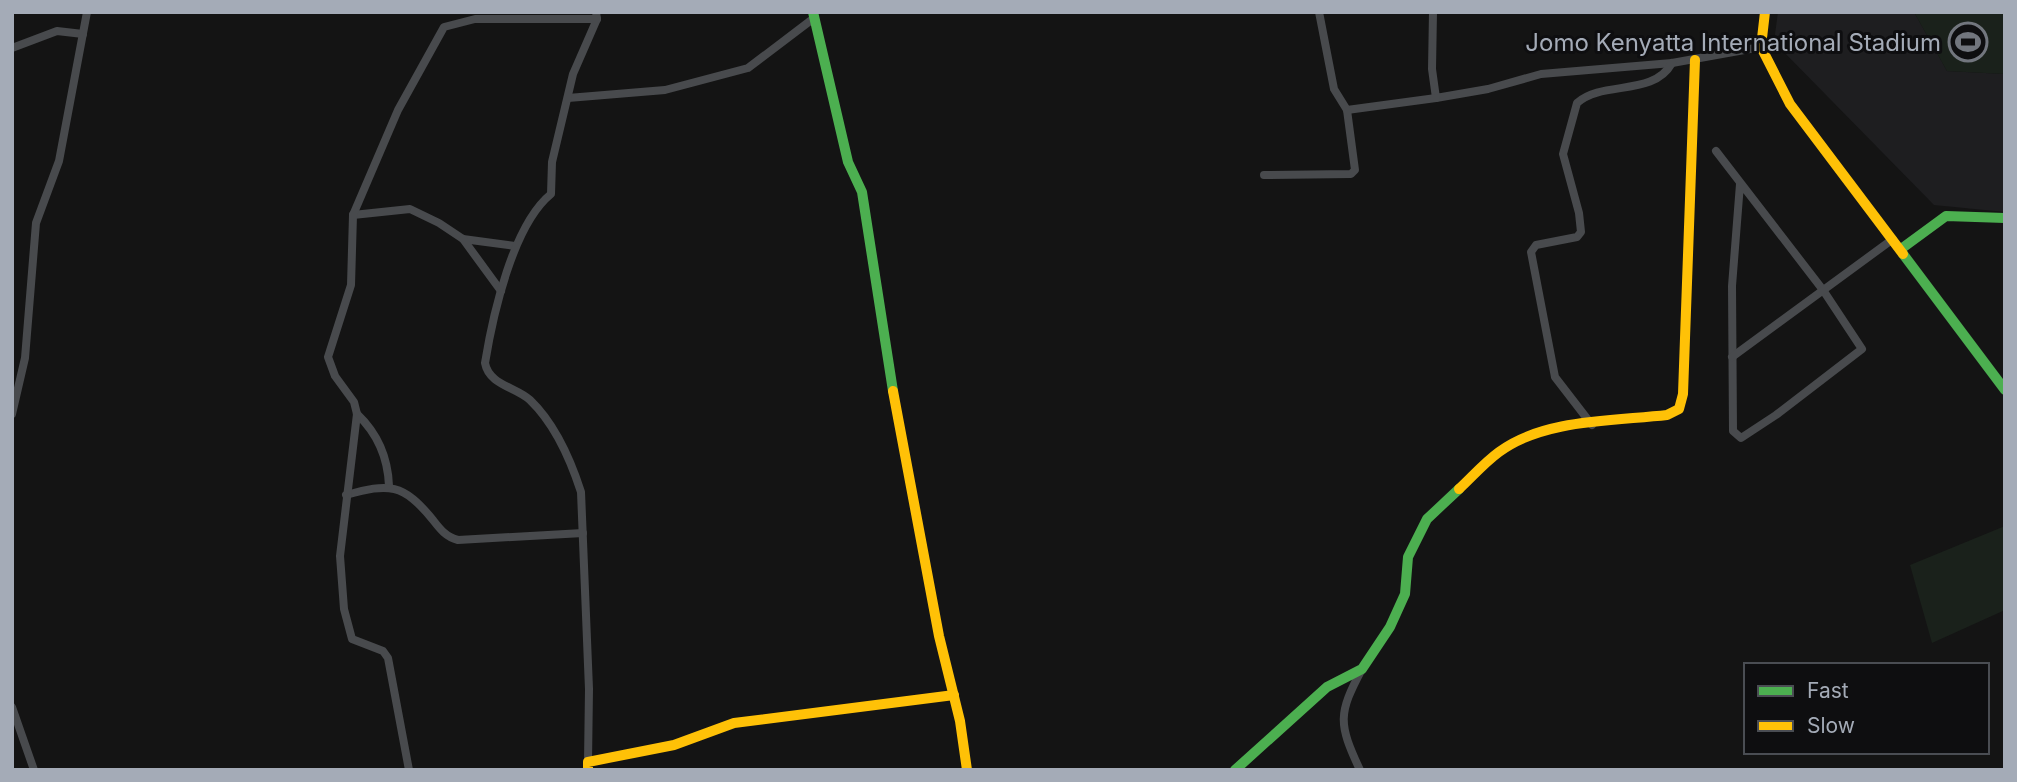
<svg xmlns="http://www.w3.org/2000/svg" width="2017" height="782" viewBox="0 0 2017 782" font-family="Inter,sans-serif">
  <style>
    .built { fill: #1e1e20 }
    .green { fill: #1a211b }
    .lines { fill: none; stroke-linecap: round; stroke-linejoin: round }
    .street { stroke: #484a4d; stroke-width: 8 }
    .fast { stroke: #4caf50; stroke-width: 10 }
    .slow { stroke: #ffc107; stroke-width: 10 }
    .labels { text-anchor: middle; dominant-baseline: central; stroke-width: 6; stroke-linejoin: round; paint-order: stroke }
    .poi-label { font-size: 24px; fill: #a4abb7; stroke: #0e0e10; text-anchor: end }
  </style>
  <rect width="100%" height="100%" fill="#141414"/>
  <polygon class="built" points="1778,12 1914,12 1947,71 2005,74 2005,212 1934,205 1774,42"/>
  <g class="green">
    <polygon points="1914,12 2005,12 2005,74 1947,71"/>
    <polygon points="2005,526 2005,610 1932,643 1910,565"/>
  </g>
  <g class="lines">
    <g class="street">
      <polyline points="1433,12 1432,69 1436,98 1488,89 1541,74 1672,63 1761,47"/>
      <polyline points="12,48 57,31 83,34"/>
      <polyline points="568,98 665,90 748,68 814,18"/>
      <polyline points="1347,110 1436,98"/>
      <polyline points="1716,151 1823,290 1862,349 1776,415 1741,438 1733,431 1732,286 1740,184"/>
      <polyline points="1264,175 1351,174 1355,170 1347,110 1334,89 1319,12"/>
      <polyline points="353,215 410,209 439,223 463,239 515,246"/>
      <polyline points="463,239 501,291"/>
      <polyline points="1732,357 1893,239"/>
      <polyline points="12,414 25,358 36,223 59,161 87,12"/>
      <path d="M357,414C377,433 388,458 389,486"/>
      <path d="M1592,425L1555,377L1531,252L1536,245L1577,237L1581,232L1579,213L1563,154L1577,103C1603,80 1653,97 1672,63"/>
      <path d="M346,495C389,483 403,483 433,520C440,529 446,537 458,540L583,533"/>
      <polyline points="12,707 34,770"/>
      <path d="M588,762L589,689L581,492C571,461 554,423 530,400C516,387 489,385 485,363C493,314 513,225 551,194L552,162L573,74L597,19L596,12"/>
      <polyline points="409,770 388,658 383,651 352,639 344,609 340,556 357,414 354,402 335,376 328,357 351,285 353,215 398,110 444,27 475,19 597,19"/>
      <path d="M1360,770C1338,723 1338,714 1362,669"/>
    </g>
    <g class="fast">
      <polyline points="813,12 848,162 862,192 893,391"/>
      <polyline points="1901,249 1946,216 2005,218"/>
      <polyline points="1903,254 2005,390"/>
      <polyline points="1235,770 1327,687 1362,669 1390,627 1405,594 1408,557 1427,519 1459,489"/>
    </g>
    <g class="slow">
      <polyline points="1765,12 1761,47 1790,104 1903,254"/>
      <polyline points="893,391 939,636 960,721 967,770"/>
      <path d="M1459,489C1472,477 1484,463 1499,452C1543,419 1614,421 1667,415L1679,409L1683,394L1695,60"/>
      <polyline points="588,770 588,762 674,745 734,723 954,695"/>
    </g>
  </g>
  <defs>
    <symbol id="stadium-ring" viewBox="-11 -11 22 22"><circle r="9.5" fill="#0e0e10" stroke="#72767e" stroke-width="1.5"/><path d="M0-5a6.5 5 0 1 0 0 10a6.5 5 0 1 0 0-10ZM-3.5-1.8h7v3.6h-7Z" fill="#72767e"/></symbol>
  </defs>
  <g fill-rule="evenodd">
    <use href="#stadium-ring" x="1946" y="20" width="44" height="44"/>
  </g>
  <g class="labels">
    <g class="poi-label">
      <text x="1941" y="42">Jomo Kenyatta International Stadium</text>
    </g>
  </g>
  <rect width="2017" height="782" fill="none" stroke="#a4abb7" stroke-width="28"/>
  <rect x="1744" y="663" width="245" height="91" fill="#0e0e10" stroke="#4a4d53" stroke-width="2"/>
  <rect x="1758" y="686" width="35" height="10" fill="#4caf50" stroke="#4a4d53" stroke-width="2"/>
  <text x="1807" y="698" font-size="21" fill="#a4abb7">Fast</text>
  <rect x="1758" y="721" width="35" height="10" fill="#ffc107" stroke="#4a4d53" stroke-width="2"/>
  <text x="1807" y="733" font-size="21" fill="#a4abb7">Slow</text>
</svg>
